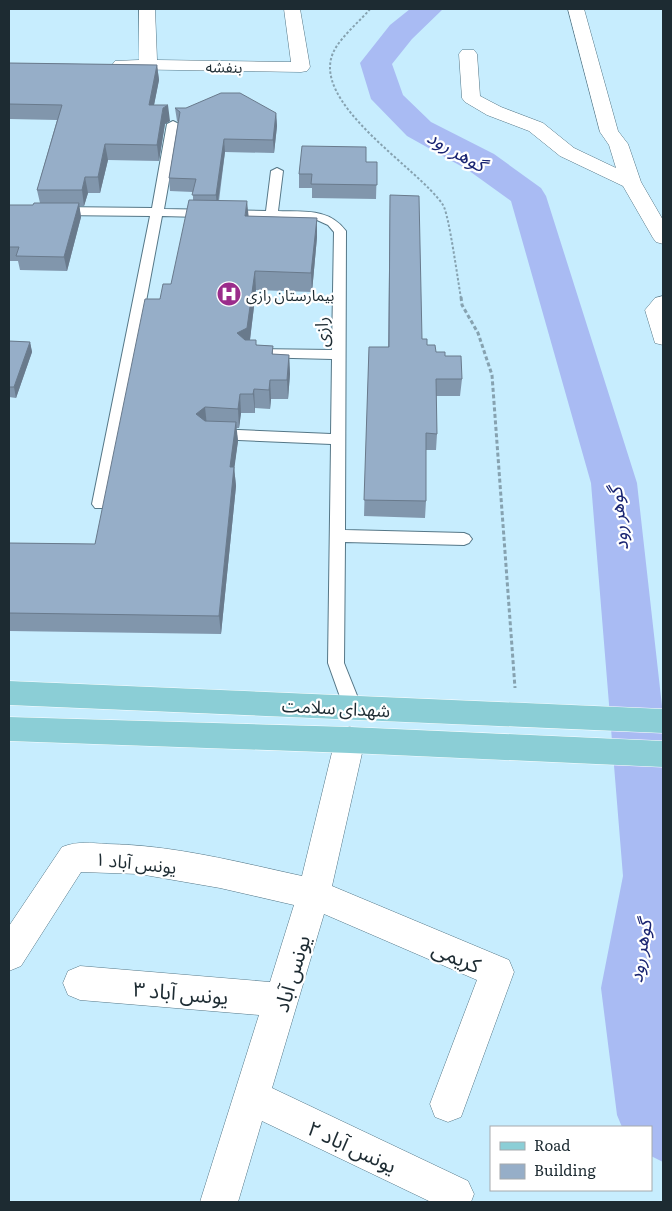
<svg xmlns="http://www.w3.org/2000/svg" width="672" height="1211" viewBox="0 0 672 1211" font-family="Literata,'Noto Sans Arabic',serif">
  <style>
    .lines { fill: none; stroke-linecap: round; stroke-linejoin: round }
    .river { fill: #a9bbf3; fill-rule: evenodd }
    .service-casing { stroke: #557787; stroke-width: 2 }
    .minor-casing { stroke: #557787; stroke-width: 1 }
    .primary-casing { stroke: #fff; stroke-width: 1 }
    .path-far1 { stroke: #86a2b0; stroke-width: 2; stroke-dasharray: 2.5 2; stroke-linecap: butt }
    .path { stroke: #86a2b0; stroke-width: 3; stroke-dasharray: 4 2.5; stroke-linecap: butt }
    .service { fill: #fff; fill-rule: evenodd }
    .minor { fill: #fff; fill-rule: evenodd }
    .primary { fill: #8bced6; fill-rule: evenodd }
    .wall { fill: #8196ac }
    .shaded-wall { fill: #697a8c }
    .building { fill: #96aec8; stroke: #697a8c }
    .labels { text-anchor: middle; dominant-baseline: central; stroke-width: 4.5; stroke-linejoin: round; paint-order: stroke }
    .far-street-label { font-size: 15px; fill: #1d2b32; stroke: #fff }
    .far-poi-label { font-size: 15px; fill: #1d2b32; stroke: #fff; text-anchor: start }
    .street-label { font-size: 18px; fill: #1d2b32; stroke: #fff }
    .water-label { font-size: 19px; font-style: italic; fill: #1a2572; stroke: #fff }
    .near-street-label { font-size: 21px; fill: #1d2b32; stroke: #fff }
  </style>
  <rect width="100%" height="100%" fill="#c7edfe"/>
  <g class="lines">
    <polygon class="river" points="410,9 443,9 412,39 392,64 403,95 431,122 494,154 541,188 546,196 637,483 663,715 663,1162 651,1156 651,1127 622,1127 617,1115 601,988 623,876 591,483 511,201 468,170 407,136 371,99 360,63 390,25"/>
    <defs>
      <path id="service" d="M173,121L179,124L164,209L266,211L271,171L277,168L283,171L278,211C304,212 329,208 346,231L345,530L464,533L469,535L472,539L469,543L464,545L345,542L344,663L362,708L359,713L353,715L347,713L344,708L328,663L331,444L215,439L208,434L215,429L331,434L332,359L251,357L244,353L251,349L332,350L334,232L328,225L317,220L162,216L108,504L105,508H95L92,504L150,216L58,215L52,211L58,207L152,208L167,124Z"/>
      <g id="minor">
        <polygon points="139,9 155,9 157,60 291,62 284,9 300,9 310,67 307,71 301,72 115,69 112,65 115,61 139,60"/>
        <polygon points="568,9 584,9 618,131 628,144 641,182 663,220 663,244 656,242 653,238 623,186 560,156 529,131 487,115 465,102 462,98 459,54 462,50 474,50 477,54 480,96 501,107 543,123 574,148 616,168 609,145 600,132"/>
        <polygon points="663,296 663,345 655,343 645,310 655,298"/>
        <path d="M350,727L361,731L365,740L332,886L509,960L514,972L461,1117L448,1122L435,1117L430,1104L477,980L324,914L272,1088L468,1181L474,1194L471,1202H431L262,1121L238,1202H200L259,1015L80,1000L68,995L63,983L68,971L80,966L270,982L294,905L220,888L139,874L81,872L21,966L9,971V926L62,847C77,841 91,843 107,844C173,845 238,862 302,876L335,740L339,731Z"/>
      </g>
      <g id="primary">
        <polygon points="9,681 663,709 663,733 9,705"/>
        <polygon points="9,717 350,727 663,741 663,767 350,753 9,741"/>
      </g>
    </defs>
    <use href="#service" class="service-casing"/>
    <use href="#minor" class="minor-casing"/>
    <use href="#primary" class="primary-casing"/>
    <path class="path-far1" d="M370,9C359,22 343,35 335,49C305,101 419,168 443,205C449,214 458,282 461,298"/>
    <polyline class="path" points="461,297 462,305 478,333 492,375 515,688"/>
    <use href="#service" class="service"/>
    <use href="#minor" class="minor"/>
    <use href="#primary" class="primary"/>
  </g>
  <g class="wall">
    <polygon points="9,63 157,65 159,80 154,105 170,121 165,124 159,161 108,160 100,193 88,193 84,206 79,206 81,217 67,271 20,270 18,261 9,261 9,205 33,205 40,203 37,190 57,120 9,119"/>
    <polygon points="175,108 276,113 277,126 274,153 225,152 219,201 248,216 317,218 317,237 312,292 256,290 250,340 257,345 273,346 273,354 289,355 290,374 288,399 271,399 270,409 255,408 255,413 241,413 239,428 236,428 238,441 234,467 236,486 221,634 9,631 9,543 95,544 160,299 171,284 193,200 193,192 170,191 169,178 178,122 177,121"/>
    <polygon points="366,162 377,162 376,199 312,198 312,188 299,188 299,174"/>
    <polygon points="390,195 422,339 427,345 436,352 445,356 462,379 460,396 436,396 437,434 436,450 426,450 426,501 425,518 364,516 369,347 388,347"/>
    <polygon points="9,341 30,342 32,352 16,398 9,397"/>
  </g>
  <g class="shaded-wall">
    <polygon points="157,65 159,80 151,120 149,105"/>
    <polygon points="168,105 170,121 165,124 159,161 157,145 163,108"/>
    <polygon points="276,113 277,126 274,153 273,140"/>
    <polygon points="224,139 225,152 217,208 216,195"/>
    <polygon points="105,144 108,160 100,193 98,177"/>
    <polygon points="85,177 88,193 84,206 82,190"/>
    <polygon points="247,201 249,220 245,216"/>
    <polygon points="79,203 81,217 67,271 64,257"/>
    <polygon points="317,218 317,237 312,292 311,273"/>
    <polygon points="255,271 256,290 249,347 237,333"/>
    <polygon points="30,342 32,352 16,398 14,387"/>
    <polygon points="289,355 290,374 288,399 287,380"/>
    <polygon points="270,380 271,399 270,409 269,390"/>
    <polygon points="254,389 255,408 255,413 253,394"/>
    <polygon points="240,394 241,413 239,428 238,409"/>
    <polygon points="205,407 207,426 196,414"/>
    <polygon points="236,422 238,441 232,486 230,467"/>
    <polygon points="234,467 236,486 221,634 219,616"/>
  </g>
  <g class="building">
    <polygon points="9,63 157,65 149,105 168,105 163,108 157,145 105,144 98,177 85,177 82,190 37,190 62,105 9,104"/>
    <polygon points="221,93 240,93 276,113 273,140 224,139 216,195 192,195 196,179 169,178 180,112 175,108 186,108"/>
    <polygon points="302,146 366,147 366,162 377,162 377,185 311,184 312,174 299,174"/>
    <polygon points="390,195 419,196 422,339 427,339 427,345 435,345 436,352 445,352 445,356 461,356 462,379 436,379 437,434 426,433 426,501 364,500 369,347 389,347"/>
    <polygon points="189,200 247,201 245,216 317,218 311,273 255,271 247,328 237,333 245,340 256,340 256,345 273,346 272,354 289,355 287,380 270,380 269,390 254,389 253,394 240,394 238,409 205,407 196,414 205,421 236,422 230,467 234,467 219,616 9,613 9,543 95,544 145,299 160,299 163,284 171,284"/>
    <polygon points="34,203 79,203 64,257 16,256 19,247 9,247 9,205 33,205"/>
    <polygon points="9,341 30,342 14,387 9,387"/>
  </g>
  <defs>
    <symbol id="hospital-disc" viewBox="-11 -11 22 22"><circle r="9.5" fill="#9b2c8b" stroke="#fff"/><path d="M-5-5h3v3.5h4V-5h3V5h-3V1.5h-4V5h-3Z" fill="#fff"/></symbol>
  </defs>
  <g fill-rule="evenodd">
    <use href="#hospital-disc" x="215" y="280" width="28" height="28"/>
  </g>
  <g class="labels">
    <g class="far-street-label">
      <text transform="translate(224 66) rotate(1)">بنفشه</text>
    </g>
    <g class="far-poi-label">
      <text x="246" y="294">بیمارستان رازی</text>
    </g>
    <g class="street-label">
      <text transform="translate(320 332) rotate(-90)">رازی</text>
      <text transform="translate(336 707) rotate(3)">شهدای سلامت</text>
      <text transform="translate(136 862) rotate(6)">یونس آباد ۱</text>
    </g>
    <g class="water-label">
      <text transform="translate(457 150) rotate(30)">گوهر رود</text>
      <text transform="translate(617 519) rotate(-96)">گوهر رود</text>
      <text transform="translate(639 951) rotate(-81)">گوهر رود</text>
    </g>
    <g class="near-street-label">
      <text transform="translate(457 955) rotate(23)">کریمی</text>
      <text transform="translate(290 973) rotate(-73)">یونس آباد</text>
      <text transform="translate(181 991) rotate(5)">یونس آباد ۳</text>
      <text transform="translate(353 1145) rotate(25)">یونس آباد ۲</text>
    </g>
  </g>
  <rect width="672" height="1211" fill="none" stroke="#1d2b32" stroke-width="20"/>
  <rect x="490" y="1126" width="162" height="65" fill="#ffffff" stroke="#a5aaad"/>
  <rect x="500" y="1142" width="25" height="8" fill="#8bced6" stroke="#a5aaad"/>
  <text x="534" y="1151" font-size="15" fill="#1d2b32">Road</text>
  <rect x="500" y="1164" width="25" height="15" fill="#96aec8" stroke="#a5aaad"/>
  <text x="534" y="1176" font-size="15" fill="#1d2b32">Building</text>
</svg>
